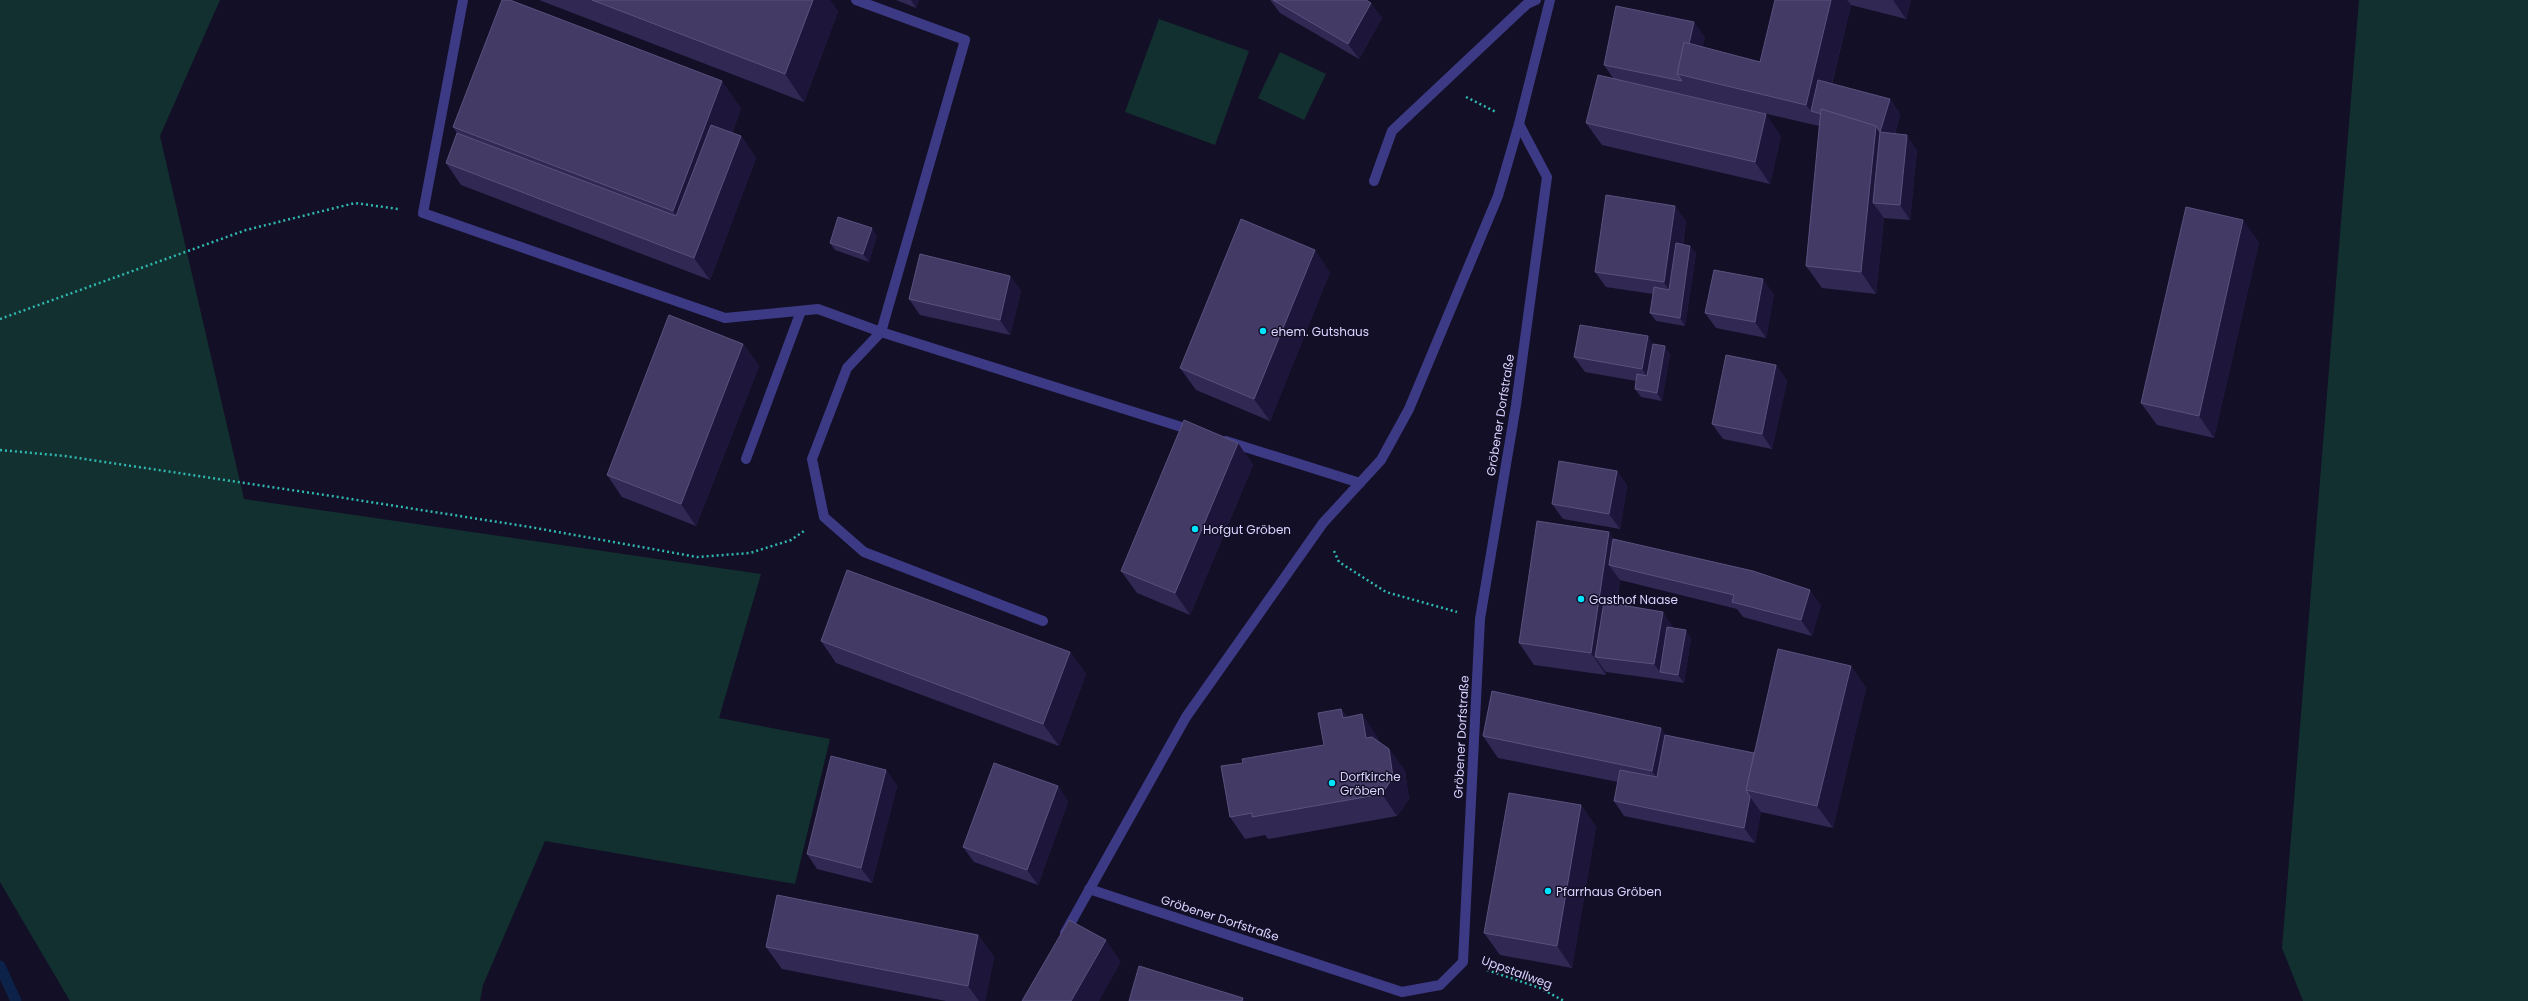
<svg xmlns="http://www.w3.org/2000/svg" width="2528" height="1001" viewBox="0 0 2528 1001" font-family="Poppins,sans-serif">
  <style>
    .green { fill: #12302f }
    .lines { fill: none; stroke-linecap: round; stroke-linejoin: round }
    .stream { stroke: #0c2248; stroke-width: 11 }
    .path { stroke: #2fb8b0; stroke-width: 2.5; stroke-dasharray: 2 3; stroke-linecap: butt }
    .minor { stroke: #3d3a85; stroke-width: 10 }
    .wall { fill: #312854 }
    .shaded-wall { fill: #1d163a }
    .building { fill: #433a66; stroke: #5a527e }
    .poi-dot { fill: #00e5ff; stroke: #130f26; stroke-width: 1.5 }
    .labels { text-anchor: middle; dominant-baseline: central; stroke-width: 3; stroke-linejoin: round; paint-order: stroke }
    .poi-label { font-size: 12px; fill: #d9d4ff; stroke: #130f26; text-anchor: start }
    .street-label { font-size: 12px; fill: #d9d4ff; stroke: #130f26 }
  </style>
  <rect width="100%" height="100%" fill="#130f26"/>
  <g class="green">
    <polygon points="0,0 220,0 160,136 244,499 761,574 719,718 830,739 795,884 545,841 483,985 480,1001 70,1001 0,882"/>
    <polygon points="2359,0 2528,0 2528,1001 2303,1001 2282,948"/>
    <polygon points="1159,19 1249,51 1215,145 1125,112"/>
    <polygon points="1280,52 1326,74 1304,120 1258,98"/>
  </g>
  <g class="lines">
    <polyline class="stream" points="0,966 16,1001"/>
    <g class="path">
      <polyline points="1466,97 1496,112"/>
      <polyline points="0,319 246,230 355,203 398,209"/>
      <polyline points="0,450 65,456 338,497 530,527 697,557 750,553 791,540 804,531"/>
      <polyline points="1334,551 1339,562 1386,592 1457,612"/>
      <polyline points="1487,970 1540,988 1564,1001"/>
    </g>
    <g class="minor">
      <polyline points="463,0 423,213 725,318 818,309 881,332 965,40 856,0"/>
      <polyline points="1374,181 1392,131 1527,4 1536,0"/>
      <polyline points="1226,441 1360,483"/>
      <polyline points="746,459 801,311"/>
      <polyline points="1043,621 864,552 824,517 812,459 847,368 881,332 1194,431"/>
      <polyline points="1089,889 1402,992 1440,985 1463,962 1480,619 1516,405 1547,177 1519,124"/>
      <polyline points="1065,933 1186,717 1323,523 1381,460 1409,409 1498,196 1519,124 1550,0"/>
    </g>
  </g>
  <g class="wall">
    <polygon points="539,0 830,0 838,12 804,102"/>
    <polygon points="896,0 919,0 916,8"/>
    <polygon points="1270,0 1366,0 1382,18 1359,59 1280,13"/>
    <polygon points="1775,0 1911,0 1906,19 1851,5 1832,84 1890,99 1900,114 1895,134 1917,150 1910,220 1884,218 1876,294 1822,288 1806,266 1819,126 1681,94 1781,136 1770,184 1602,145 1586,123 1613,78 1604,65 1705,37 1702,47 1760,62"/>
    <polygon points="741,108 732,133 741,136 756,158 710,280 461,185 446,163 457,133 453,127"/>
    <polygon points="1686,221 1683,244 1696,253 1685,326 1656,321 1650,313 1653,294 1606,287 1595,272"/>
    <polygon points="877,236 869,262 835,250 830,243"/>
    <polygon points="2259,242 2214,438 2157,425 2141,403"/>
    <polygon points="1330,272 1270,421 1196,390 1180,368"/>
    <polygon points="1010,276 1021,291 1010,335 920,315 909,299"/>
    <polygon points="1774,294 1766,338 1716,328 1705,313"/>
    <polygon points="743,344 759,366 696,526 622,497 607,475"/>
    <polygon points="1653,344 1670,354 1662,401 1641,397 1635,389 1636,381 1585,372 1574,357"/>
    <polygon points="1776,365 1787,381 1772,449 1723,439 1712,424"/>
    <polygon points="1238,443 1253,465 1190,615 1137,593 1121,571"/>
    <polygon points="1617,471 1627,486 1620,529 1563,519 1552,504"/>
    <polygon points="1609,532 1613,539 1821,605 1812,636 1743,617 1737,609 1620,580 1617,604 1674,628 1691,638 1684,683 1665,680 1606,672 1606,675 1534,665 1519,643"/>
    <polygon points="821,641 1070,652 1086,674 1059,746 836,663"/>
    <polygon points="1851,666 1866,688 1833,828 1761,812 1755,843 1624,816 1614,801 1618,782 1498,758 1483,736 1665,735 1754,753"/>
    <polygon points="1341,709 1347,717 1377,736 1378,741 1389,749 1405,771 1409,799 1397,816 1268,839 1265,835 1245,839 1230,817 1243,763 1324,745"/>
    <polygon points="886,770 897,786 872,883 817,869 807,854"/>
    <polygon points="1058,786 1068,802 1038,885 974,862 963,847"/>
    <polygon points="1581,805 1596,827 1572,968 1500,955 1484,933"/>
    <polygon points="978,935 994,957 985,1001 946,1001 782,969 766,947"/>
  </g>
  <g class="shaded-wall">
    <polygon points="813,0 830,0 838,12 804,102 785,74"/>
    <polygon points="911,0 919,0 916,8"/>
    <polygon points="1831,0 1847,0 1851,5 1824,115 1811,111 1806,105"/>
    <polygon points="1893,0 1911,0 1906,19"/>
    <polygon points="1371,3 1382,18 1359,59 1348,44"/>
    <polygon points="1694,22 1705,37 1696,79 1683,76"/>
    <polygon points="722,81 741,108 692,238 673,211"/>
    <polygon points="1890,99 1900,114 1891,147 1873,203 1884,218 1876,294 1861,272 1876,126"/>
    <polygon points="1766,114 1781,136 1770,184 1755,162"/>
    <polygon points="1907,135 1917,150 1910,220 1900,205"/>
    <polygon points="741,136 756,158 710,280 694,258"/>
    <polygon points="1675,206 1686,221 1674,298 1664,282"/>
    <polygon points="2243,220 2259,242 2214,438 2199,416"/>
    <polygon points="872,228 877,236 869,262 863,254"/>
    <polygon points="1690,246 1696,253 1685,326 1680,318"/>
    <polygon points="1315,250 1330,272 1270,421 1254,399"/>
    <polygon points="1010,276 1021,291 1010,335 1000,320"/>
    <polygon points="1763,279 1774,294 1766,338 1755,322"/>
    <polygon points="1648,336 1658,352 1653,384 1642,369"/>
    <polygon points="743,344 759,366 696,526 681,504"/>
    <polygon points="1665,346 1670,354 1662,401 1657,393"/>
    <polygon points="1776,365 1787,381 1772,449 1762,434"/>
    <polygon points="1238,443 1253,465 1190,615 1175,593"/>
    <polygon points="1617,471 1627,486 1620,529 1609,514"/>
    <polygon points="1609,532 1624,554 1609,565 1620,580 1608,658 1595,657 1606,672 1606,675 1591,653"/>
    <polygon points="1810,590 1821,605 1812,636 1801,620"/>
    <polygon points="1663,612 1674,628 1660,672 1654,664"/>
    <polygon points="1686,630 1691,638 1684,683 1678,675"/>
    <polygon points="1070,652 1086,674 1059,746 1043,724"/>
    <polygon points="1851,666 1866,688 1833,828 1817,806"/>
    <polygon points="1341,709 1356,731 1343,718"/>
    <polygon points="1362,714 1377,736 1381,760 1366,738"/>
    <polygon points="1661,728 1676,750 1667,793 1652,771"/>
    <polygon points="1389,749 1405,771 1409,799 1397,816 1382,794"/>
    <polygon points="886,770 897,786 872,883 861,868"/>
    <polygon points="1058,786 1068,802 1038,885 1027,870"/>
    <polygon points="1750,797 1761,812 1755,843 1744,828"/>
    <polygon points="1581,805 1596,827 1572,968 1557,946"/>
    <polygon points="978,935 994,957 985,1001 979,1001 968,986"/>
    <polygon points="1106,940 1121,962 1099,1001 1071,1001"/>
    <polygon points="1243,998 1245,1001 1242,1001"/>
  </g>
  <g class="building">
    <polygon points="502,0 510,0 722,81 673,211 453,127"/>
    <polygon points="592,0 813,0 785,74"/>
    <polygon points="1273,0 1366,0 1371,3 1348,44"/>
    <polygon points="1775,0 1831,0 1806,105 1677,74 1684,42 1760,62"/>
    <polygon points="1616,6 1694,22 1689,44 1684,42 1677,74 1682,81 1604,65"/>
    <polygon points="1598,75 1766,114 1755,162 1586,123"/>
    <polygon points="1818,80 1890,99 1880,132 1876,126 1821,109 1821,114 1811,111"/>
    <polygon points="1821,109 1876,126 1861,272 1806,266"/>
    <polygon points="711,125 741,136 694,258 446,163 457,133 676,216"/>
    <polygon points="1880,132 1907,135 1900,205 1873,203"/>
    <polygon points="1606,195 1675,206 1664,282 1595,272"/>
    <polygon points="2186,207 2243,220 2199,416 2141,403"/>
    <polygon points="838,217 872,228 863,254 830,243"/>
    <polygon points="1241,219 1315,250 1254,399 1180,368"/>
    <polygon points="1676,243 1690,246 1680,318 1650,313 1654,287 1669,290"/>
    <polygon points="920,254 1010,276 1000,320 909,299"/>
    <polygon points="1714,270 1763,279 1755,322 1705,313"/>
    <polygon points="669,315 743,344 681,504 607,475"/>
    <polygon points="1580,325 1648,336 1642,369 1574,357"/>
    <polygon points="1653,344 1665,346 1657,393 1635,389 1637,374 1647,376"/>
    <polygon points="1726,355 1776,365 1762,434 1712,424"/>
    <polygon points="1184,420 1238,443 1175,593 1121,571"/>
    <polygon points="1559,461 1617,471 1609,514 1552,504"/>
    <polygon points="1537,521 1609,532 1591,653 1519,643"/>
    <polygon points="1613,539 1753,571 1810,590 1801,620 1732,602 1734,595 1609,565"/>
    <polygon points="847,570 1070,652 1043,724 821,641"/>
    <polygon points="1604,602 1663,612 1654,664 1595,657"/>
    <polygon points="1667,627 1686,630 1678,675 1660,672"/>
    <polygon points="1778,649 1851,666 1817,806 1746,790"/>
    <polygon points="1492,691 1661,728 1652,771 1483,736"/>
    <polygon points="1341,709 1343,718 1362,714 1366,738 1372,737 1389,749 1393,777 1382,794 1252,817 1252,813 1230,817 1221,766 1243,763 1242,759 1324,745 1318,713"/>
    <polygon points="1665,735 1754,753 1746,790 1750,797 1744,828 1614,801 1620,770 1657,777"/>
    <polygon points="831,756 886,770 861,868 807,854"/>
    <polygon points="994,763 1058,786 1027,870 963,847"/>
    <polygon points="1509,793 1581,805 1557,946 1484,933"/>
    <polygon points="777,895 978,935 968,986 766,947"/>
    <polygon points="1069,920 1106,940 1071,1001 1022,1001"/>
    <polygon points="1139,966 1243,998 1242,1001 1129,1001"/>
  </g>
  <g class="poi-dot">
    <circle cx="1263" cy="331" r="4"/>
    <circle cx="1195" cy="529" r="4"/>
    <circle cx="1581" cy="599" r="4"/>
    <circle cx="1332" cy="783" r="4"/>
    <circle cx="1548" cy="891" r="4"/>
  </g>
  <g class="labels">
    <g class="poi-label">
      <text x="1271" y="331">ehem. Gutshaus</text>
      <text x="1203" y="529">Hofgut Gröben</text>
      <text x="1589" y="599">Gasthof Naase</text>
      <text x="1340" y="776">Dorfkirche<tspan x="1340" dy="14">Gröben</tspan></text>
      <text x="1556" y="891">Pfarrhaus Gröben</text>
    </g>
    <g class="street-label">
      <text transform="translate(1500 415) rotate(-81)">Gröbener Dorfstraße</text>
      <text transform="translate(1461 737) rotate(-87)">Gröbener Dorfstraße</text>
      <text transform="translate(1220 918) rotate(18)">Gröbener Dorfstraße</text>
      <text transform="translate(1517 972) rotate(20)">Uppstallweg</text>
    </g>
  </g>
</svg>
